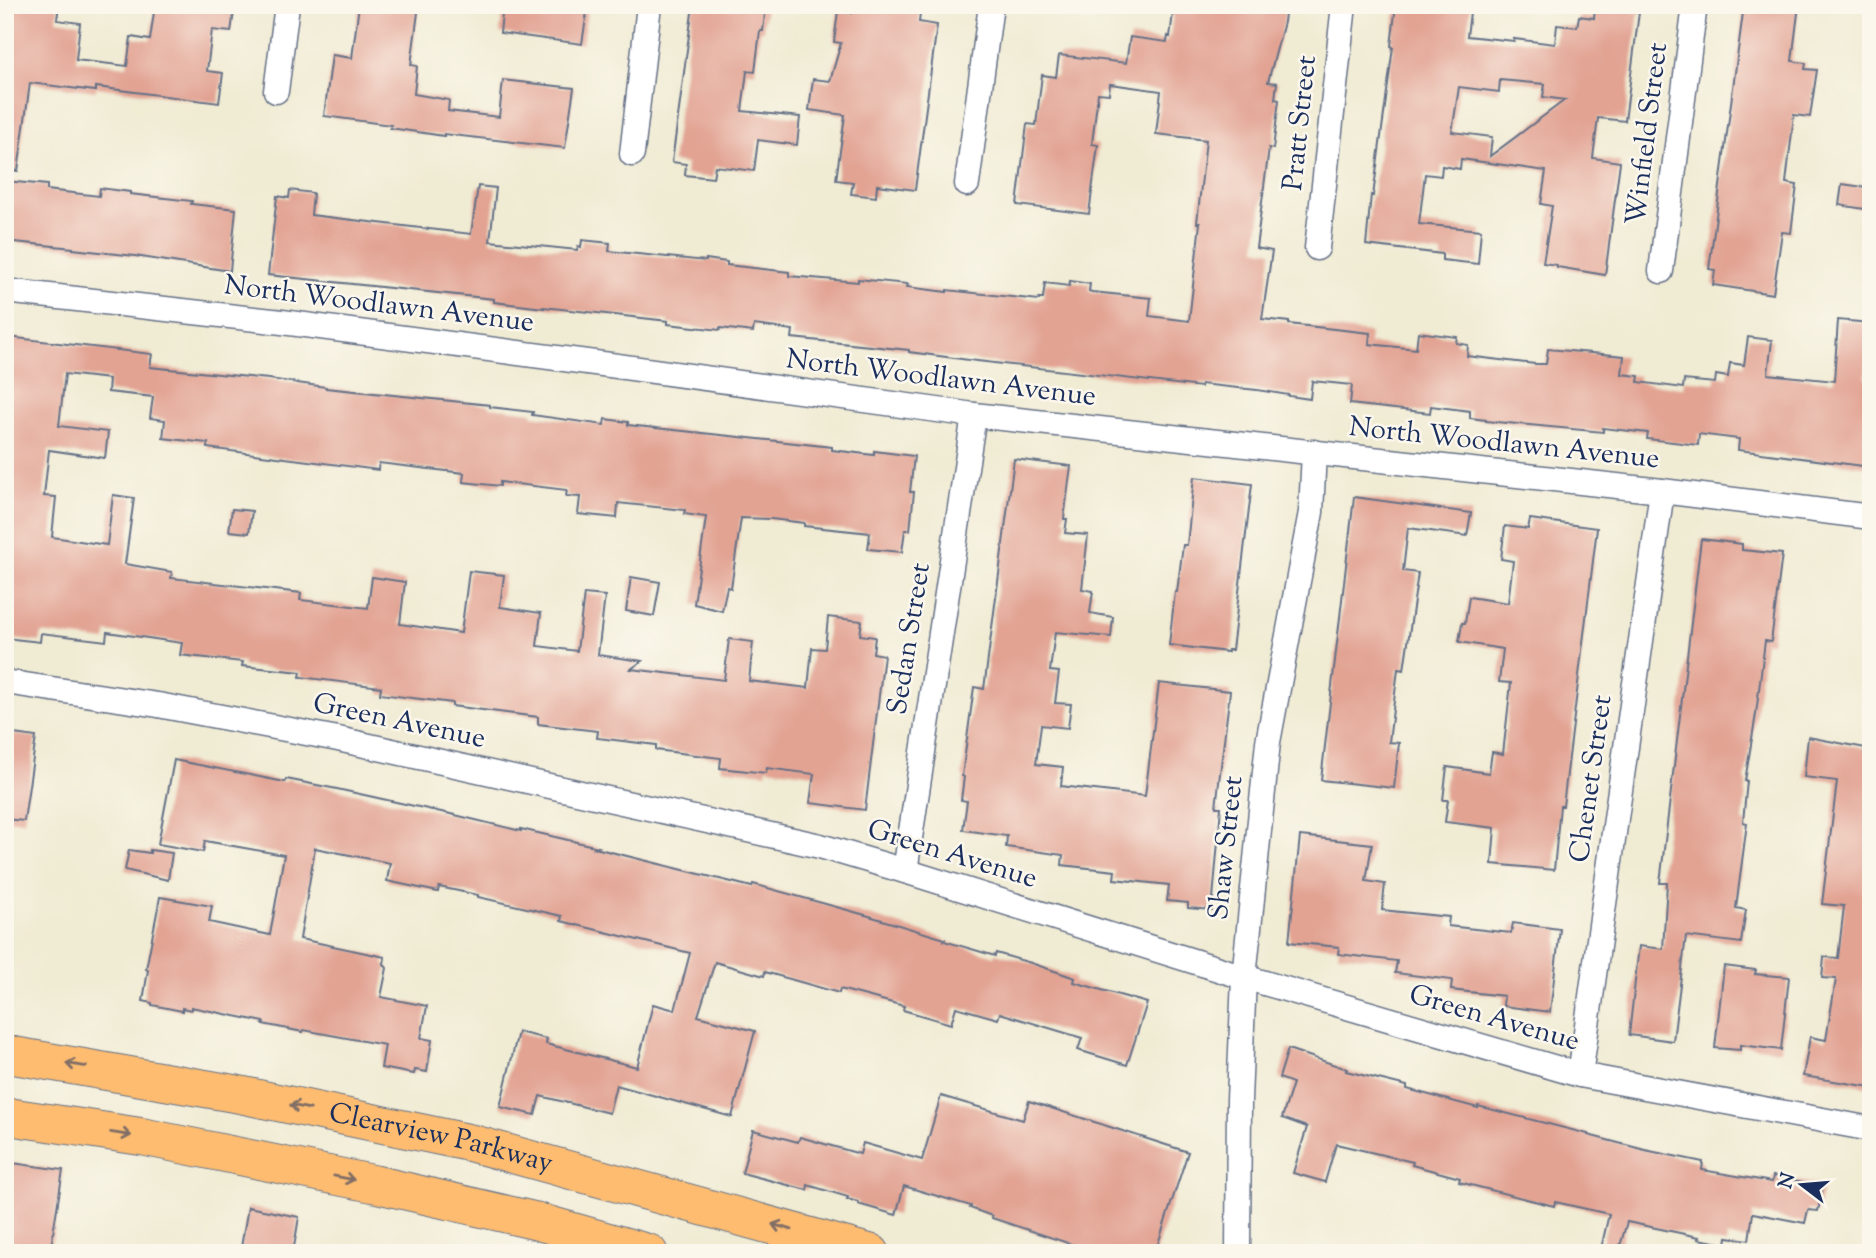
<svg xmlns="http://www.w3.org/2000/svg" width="1876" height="1258" viewBox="0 0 1876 1258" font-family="'Sorts Mill Goudy',serif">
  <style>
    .building { fill: #e2a393; fill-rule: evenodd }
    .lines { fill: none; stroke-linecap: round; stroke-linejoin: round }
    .minor-casing { stroke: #667187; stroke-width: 27 }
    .highway-casing { stroke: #667187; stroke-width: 39 }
    .minor { stroke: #fff; stroke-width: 24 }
    .highway { stroke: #fdbc70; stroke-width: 37 }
    .oneway { stroke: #816e66 }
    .labels { text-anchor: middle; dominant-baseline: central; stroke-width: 5; stroke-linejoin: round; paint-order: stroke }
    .street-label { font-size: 28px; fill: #1b2f5e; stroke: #fbf7ec }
  </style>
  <rect width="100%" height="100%" fill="#fbf7ec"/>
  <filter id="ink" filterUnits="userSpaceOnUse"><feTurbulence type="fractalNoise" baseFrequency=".0143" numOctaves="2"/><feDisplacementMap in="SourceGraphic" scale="14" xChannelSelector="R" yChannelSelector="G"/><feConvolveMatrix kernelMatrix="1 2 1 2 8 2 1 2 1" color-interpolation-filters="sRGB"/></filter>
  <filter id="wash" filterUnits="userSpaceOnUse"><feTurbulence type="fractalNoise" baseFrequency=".00686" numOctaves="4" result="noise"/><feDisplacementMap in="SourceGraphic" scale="28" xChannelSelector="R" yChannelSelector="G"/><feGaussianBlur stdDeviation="1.57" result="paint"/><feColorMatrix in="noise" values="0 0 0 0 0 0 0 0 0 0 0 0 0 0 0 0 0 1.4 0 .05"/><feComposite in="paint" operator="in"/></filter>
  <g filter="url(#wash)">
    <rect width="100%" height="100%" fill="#f0ebd3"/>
    <g id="blocks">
      <g class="building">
        <polygon points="5,5 59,5 57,20 80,23 76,60 127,66 131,37 150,40 155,5 235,5 231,32 212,30 207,71 223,73 219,103 96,87 96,91 30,83 18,171 5,170 5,113 10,76 5,75"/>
        <polygon points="359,5 419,5 411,65 417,66 414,94 449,100 448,111 499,117 503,80 574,88 565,148 444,134 444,136 390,128 391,125 324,116 332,55 352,58"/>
        <polygon points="503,5 588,5 582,44 500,33"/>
        <polygon points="693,5 766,5 763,31 760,31 755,72 747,71 742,111 800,117 797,145 758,140 754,171 715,166 713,178 685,175 686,164 672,162"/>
        <polygon points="853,5 921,5 919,22 937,25 915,190 877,185 876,197 851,194 853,182 836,180 845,115 809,110 813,79 830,81 841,43 834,42 838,11 852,13"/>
        <polygon points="1174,5 1286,5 1284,22 1268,82 1277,83 1275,99 1279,100 1273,149 1269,148 1256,248 1272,251 1262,319 1289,322 1289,324 1370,333 1369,344 1416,349 1418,332 1457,337 1456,343 1468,345 1467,356 1535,364 1546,364 1548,349 1624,356 1622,374 1639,376 1638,382 1683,388 1684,380 1715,383 1716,375 1728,377 1730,363 1744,365 1748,337 1772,340 1768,374 1834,381 1838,320 1870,323 1866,378 1871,379 1871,467 1738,450 1739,439 1699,434 1698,445 1647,439 1648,433 1603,428 1603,432 1486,421 1486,420 1470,418 1470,411 1431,406 1430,413 1350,404 1352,385 1312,381 1310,399 1289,396 1289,395 1257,390 1201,384 1201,387 969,360 909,352 909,350 792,338 793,330 754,325 753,332 720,328 720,330 668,324 668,321 544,307 544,308 494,302 494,299 268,275 277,196 289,198 290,190 313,193 311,215 471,234 478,186 496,188 490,241 577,250 578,246 581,247 582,240 610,243 609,251 706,261 706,259 727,262 727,265 789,272 789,276 858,282 858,279 908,284 907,287 947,292 947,290 1039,300 1039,298 1043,298 1045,283 1069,286 1070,281 1090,284 1089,291 1092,292 1151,298 1149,316 1189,321 1200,223 1197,223 1206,140 1156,134 1161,91 1110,84 1109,94 1098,93 1092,144 1098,145 1089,214 1017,205 1027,124 1036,125 1042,75 1056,77 1059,55 1126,63 1130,37 1167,42 1168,36 1170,37"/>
        <path d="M1396,5H1471L1467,36L1514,41V39L1555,44L1557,25L1577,27L1579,16L1594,18L1595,6L1639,12L1625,121L1598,118L1593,158L1620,162L1605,275L1557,267V265L1543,263L1552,206L1541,204L1546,171L1461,159L1460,169L1442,166L1441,176L1425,174L1419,224L1481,230L1478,264L1442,260V254L1366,245L1371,195L1373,196L1393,47L1391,46ZM1500,80L1545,84L1543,97L1565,100L1490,156L1492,137L1452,132L1459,87L1499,92Z"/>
        <polygon points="1744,5 1799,5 1792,61 1806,63 1805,69 1817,70 1810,117 1794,115 1786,183 1797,185 1791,233 1782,232 1773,294 1713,285 1715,270 1709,269"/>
        <polygon points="5,181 47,185 47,190 99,196 100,188 130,192 130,194 192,201 191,204 236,209 230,271 135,256 73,249 73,248 5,241"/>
        <polygon points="1842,184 1871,188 1871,210 1839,205"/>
        <polygon points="8,337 152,354 150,367 269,379 326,387 326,388 490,405 490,407 533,412 532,415 604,425 605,419 628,422 628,425 832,447 832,450 874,455 874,451 914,456 910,492 914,492 910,530 905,530 902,552 868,549 870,533 804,526 804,523 771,519 741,518 731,588 727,587 722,611 694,604 706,517 684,514 685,510 618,503 617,518 578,514 580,497 566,496 567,490 500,482 500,486 463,482 464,473 429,469 379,463 378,470 207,448 208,443 163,438 165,420 150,418 153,397 108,392 109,379 65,374 59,426 108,432 105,458 49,450 44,496 56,497 52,537 107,545 113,495 134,498 125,564 172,572 171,578 301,593 300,600 368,608 372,577 405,582 400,624 461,633 469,571 504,575 500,607 541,613 537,646 577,651 584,594 605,596 598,655 642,661 631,669 724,680 729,639 753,642 749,681 808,688 812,648 825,649 828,617 862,621 860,635 875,637 873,653 884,655 865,810 810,803 814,774 767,768 766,773 720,768 721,758 656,750 656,745 597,738 598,731 538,724 538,717 452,706 452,703 380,694 381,687 300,677 301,672 242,666 243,662 180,655 182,643 107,632 106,641 41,633 40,642 5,638 5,354"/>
        <polygon points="1014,459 1071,466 1064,519 1067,519 1065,533 1088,535 1082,589 1093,591 1090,613 1113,617 1111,637 1055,632 1050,671 1059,672 1055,703 1071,704 1068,728 1041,725 1036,764 1063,767 1061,786 1145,796 1159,683 1230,691 1216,807 1221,807 1212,910 1188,908 1188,903 1167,901 1169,885 1114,879 1115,871 1062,865 1063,855 1006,847 1007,836 963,830 967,801 961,800 964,777 962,776 974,687 984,689"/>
        <polygon points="1194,477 1252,484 1232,650 1228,650 1228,652 1169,645 1175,592 1177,592 1183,545 1187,545"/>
        <polygon points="1354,497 1471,513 1467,536 1408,528 1403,571 1418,573 1404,670 1398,669 1389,742 1399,743 1394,788 1321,780"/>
        <polygon points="232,509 252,511 249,533 229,531"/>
        <polygon points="1530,519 1597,528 1563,806 1560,806 1554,870 1492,864 1495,828 1445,822 1448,800 1443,800 1447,767 1489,773 1492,752 1503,754 1511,683 1499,682 1503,649 1459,642 1462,623 1465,623 1469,597 1508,603 1513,561 1501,559 1505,526 1528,529"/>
        <polygon points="1701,539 1742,544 1742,550 1782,554 1771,642 1765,641 1756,714 1745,781 1747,781 1743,822 1747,823 1736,908 1746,910 1741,943 1686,936 1673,1041 1629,1035 1639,946 1663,949 1667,883 1660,883"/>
        <polygon points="631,577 660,582 654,616 626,611"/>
        <polygon points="14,734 36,737 24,821 5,819 5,754 11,755"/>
        <polygon points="1808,737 1871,749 1871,1087 1803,1076 1810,1037 1826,1040 1836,979 1822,978 1824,957 1838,958 1844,906 1822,904 1837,781 1804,777"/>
        <polygon points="174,760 285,782 286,779 337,789 455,815 521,831 521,829 598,847 595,848 752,887 753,884 869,916 945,939 944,941 995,956 996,953 1031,963 1075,978 1074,982 1147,1003 1127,1065 1078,1050 1082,1038 1000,1013 998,1019 956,1007 951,1024 903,1010 904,1006 840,989 839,993 765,972 764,976 715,962 698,1016 755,1031 732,1117 616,1085 609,1113 540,1096 535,1115 500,1107 518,1032 547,1039 546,1044 637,1067 653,1004 675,1010 690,953 561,921 562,916 478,897 478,895 439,887 438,892 387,881 390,863 315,848 300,939 385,957 384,964 387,968 381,997 427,1006 421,1038 432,1040 427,1072 415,1070 414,1074 381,1068 385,1045 304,1030 303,1032 263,1024 264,1022 191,1007 191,1010 182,1008 182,1011 152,1005 152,1003 143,1001 148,970 146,969 160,897 212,906 209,922 270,935 284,855 205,841 203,852 158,844"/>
        <polygon points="1300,836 1372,844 1366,881 1385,884 1382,910 1449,917 1448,926 1511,933 1513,923 1560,929 1550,1012 1503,1006 1504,996 1451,990 1452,980 1395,973 1397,961 1338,954 1339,947 1289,942"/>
        <polygon points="129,850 150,853 150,850 172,853 168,880 125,870"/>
        <polygon points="1724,966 1756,970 1755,974 1789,977 1781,1050 1740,1045 1740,1050 1715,1048"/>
        <polygon points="1288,1049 1347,1069 1346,1071 1407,1086 1407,1089 1478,1108 1478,1106 1588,1134 1588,1135 1645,1150 1703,1162 1702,1170 1772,1182 1773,1176 1823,1186 1818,1211 1808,1210 1805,1223 1753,1213 1749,1240 1727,1237 1726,1244 1698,1239 1699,1237 1627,1222 1618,1253 1600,1253 1609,1214 1555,1202 1554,1206 1459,1182 1460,1178 1412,1165 1413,1162 1336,1144 1325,1182 1293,1173 1307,1127 1282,1118 1293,1083 1279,1078"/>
        <polygon points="941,1096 1023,1120 1029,1101 1188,1152 1155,1253 1098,1253 992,1218 992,1216 970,1208 971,1206 904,1186 896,1215 858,1204 858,1202 847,1199 848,1197 808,1185 807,1190 742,1173 753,1130 798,1142 800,1137 860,1154 863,1143 922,1160"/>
        <polygon points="5,1162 63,1170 50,1253 5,1253"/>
        <polygon points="248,1207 299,1217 293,1253 240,1253"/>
      </g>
    </g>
  </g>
  <g filter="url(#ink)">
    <use href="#blocks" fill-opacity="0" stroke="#667187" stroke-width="2"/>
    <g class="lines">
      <defs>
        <g id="minor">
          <polyline points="276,91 287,5"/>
          <polyline points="632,154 649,5"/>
          <polyline points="967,184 991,5"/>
          <polyline points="1317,248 1344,5"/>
          <polyline points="1661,271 1695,5"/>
          <polyline points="5,291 282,322 610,365 974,415 1662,491 1871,517"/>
          <polyline points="5,682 158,705 338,739 820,846 905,871 1244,977 1580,1075 1871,1129"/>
          <polyline points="905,871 974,415"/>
          <polyline points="1580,1075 1662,491"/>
          <polyline points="1238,1253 1239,1100 1244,977 1268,742 1311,512 1314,452"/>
        </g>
        <g id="highway">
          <path id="s1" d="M5,1054L237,1094L471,1143L871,1253"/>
          <polyline points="5,1116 144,1137 375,1184 536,1221 649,1253"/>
        </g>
      </defs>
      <use href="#minor" class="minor-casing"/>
      <use href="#highway" class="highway-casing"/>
      <use href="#minor" class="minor"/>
      <use href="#highway" class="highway"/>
    </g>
    <defs><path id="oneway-shaft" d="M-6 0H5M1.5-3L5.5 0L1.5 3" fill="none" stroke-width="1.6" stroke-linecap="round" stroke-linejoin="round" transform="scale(1.75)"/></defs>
    <g class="oneway">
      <use href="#oneway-shaft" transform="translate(76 1065) rotate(-171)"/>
      <use href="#oneway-shaft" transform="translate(300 1107) rotate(-168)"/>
      <use href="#oneway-shaft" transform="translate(121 1134) rotate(9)"/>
      <use href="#oneway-shaft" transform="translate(344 1178) rotate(11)"/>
      <use href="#oneway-shaft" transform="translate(782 1227) rotate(-164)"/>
    </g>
  </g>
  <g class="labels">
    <g class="street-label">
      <text transform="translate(1301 123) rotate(-84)">Pratt Street</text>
      <text transform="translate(1648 134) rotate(-83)">Winfield Street</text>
      <text transform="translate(379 305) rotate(7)">North Woodlawn Avenue</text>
      <text transform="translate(941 379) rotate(7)">North Woodlawn Avenue</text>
      <text transform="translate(1504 444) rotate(6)">North Woodlawn Avenue</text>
      <text transform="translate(910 639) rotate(-81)">Sedan Street</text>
      <text transform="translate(399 722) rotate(12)">Green Avenue</text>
      <text transform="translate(1592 779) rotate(-82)">Chenet Street</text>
      <text transform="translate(1227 848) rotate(-84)">Shaw Street</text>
      <text transform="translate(952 855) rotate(17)">Green Avenue</text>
      <text transform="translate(1494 1019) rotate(16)">Green Avenue</text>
      <text stroke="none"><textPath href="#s1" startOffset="444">Clearview Parkway</textPath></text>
    </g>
  </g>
  <rect width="1876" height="1258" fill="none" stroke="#fbf7ec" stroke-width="28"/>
  <g transform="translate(1802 1185) rotate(286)" stroke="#fbf7ec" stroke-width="5" paint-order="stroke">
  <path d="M0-5L12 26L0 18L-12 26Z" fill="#1b2f5e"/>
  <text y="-10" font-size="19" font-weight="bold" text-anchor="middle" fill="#1b2f5e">N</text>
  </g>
</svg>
